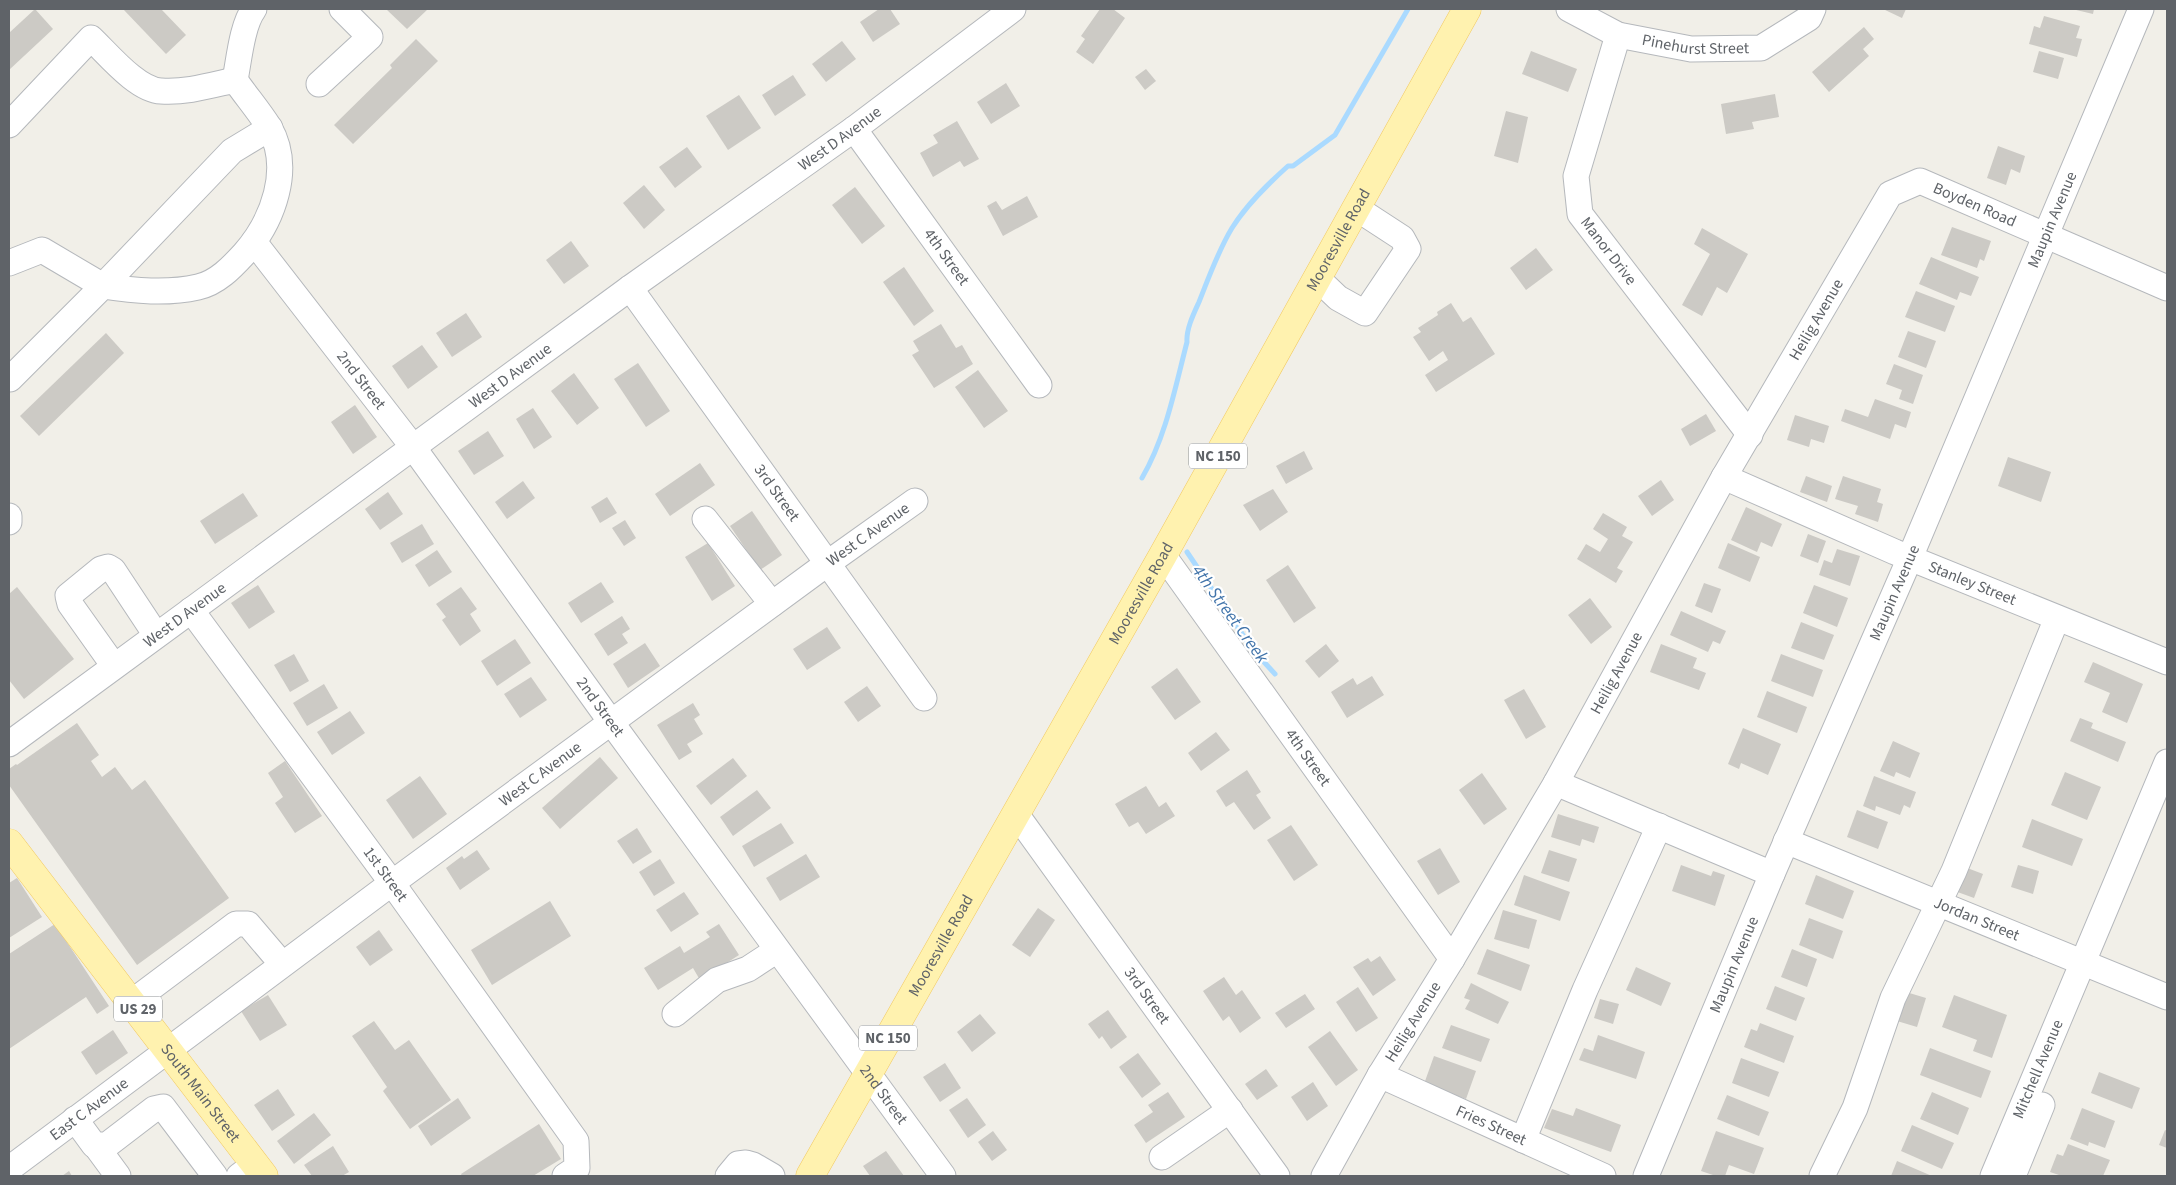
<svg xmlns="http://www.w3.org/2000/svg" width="2176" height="1185" viewBox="0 0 2176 1185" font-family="'Source Sans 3',sans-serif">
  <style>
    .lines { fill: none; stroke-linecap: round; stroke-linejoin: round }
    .stream { stroke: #aadaff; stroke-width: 5 }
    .building { fill: #cccac5 }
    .minor-casing { stroke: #b5b8bc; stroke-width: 27 }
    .major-casing { stroke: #f2c960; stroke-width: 29 }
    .minor { stroke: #fff; stroke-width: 25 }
    .major { stroke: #fff2af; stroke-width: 28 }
    .labels { text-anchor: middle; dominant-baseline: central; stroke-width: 4.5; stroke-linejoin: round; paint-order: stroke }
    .shield { fill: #fff; stroke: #8f9295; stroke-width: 1 }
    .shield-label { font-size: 15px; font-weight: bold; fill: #5f6368 }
    .street-label { font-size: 16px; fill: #5f6368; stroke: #fff }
    .water-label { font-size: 18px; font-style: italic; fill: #4174aa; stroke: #fff }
  </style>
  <rect width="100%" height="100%" fill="#f1efe8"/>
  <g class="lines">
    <g class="stream">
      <path d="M1142,478C1166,437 1175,388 1187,342C1186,329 1194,313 1199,302C1209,277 1218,251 1232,228C1247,204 1268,184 1288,166H1293L1335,135L1408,9"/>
      <polyline points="1187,552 1253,650 1275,674"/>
    </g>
  </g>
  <g class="building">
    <polygon points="35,9 53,29 9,70 9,33"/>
    <polygon points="123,9 161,9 186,35 166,54"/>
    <polygon points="386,9 428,9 407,29"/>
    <polygon points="879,9 890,9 900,24 873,42 860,22"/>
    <polygon points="1100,9 1113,9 1125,18 1093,64 1076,52 1085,39 1081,36"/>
    <polygon points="1883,9 1906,9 1902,18"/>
    <polygon points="2072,9 2094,9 2093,14"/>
    <polygon points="2044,16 2080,26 2076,38 2082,39 2077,57 2029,44 2034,26 2040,28"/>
    <polygon points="1864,27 1874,39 1863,49 1869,56 1829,92 1812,72"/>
    <polygon points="416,39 438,61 353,144 334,125 392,68 390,65"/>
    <polygon points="842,41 856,59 826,82 812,64"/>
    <polygon points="1531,51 1577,69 1568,92 1522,74"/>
    <polygon points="2039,51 2064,58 2058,79 2033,72"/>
    <polygon points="1146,69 1156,81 1145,90 1135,77"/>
    <polygon points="793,75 806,95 775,116 762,95"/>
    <polygon points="1006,83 1020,106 991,124 977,102"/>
    <polygon points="1775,94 1779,117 1752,122 1754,129 1726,134 1721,104"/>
    <polygon points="739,95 761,128 728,150 706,116"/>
    <polygon points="1506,111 1528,117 1518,163 1494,156"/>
    <polygon points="957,121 979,159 964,167 960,161 933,177 920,153 938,143 933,135"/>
    <polygon points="1998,146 2025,156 2020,173 2011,169 2006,185 1987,178"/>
    <polygon points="687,147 702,167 675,188 659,167"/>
    <polygon points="644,185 665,210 644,229 623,203"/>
    <polygon points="855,187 885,226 862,244 832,205"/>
    <polygon points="1027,196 1038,217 1003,236 987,206 996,201 1002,210"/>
    <polygon points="1952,227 1991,241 1984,261 1980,259 1977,268 1941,255"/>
    <polygon points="1702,228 1748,254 1727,293 1717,287 1702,316 1682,305 1710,254 1694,244"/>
    <polygon points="571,241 589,266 564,284 546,260"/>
    <polygon points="1536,248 1553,270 1526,290 1510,268"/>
    <polygon points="1931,257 1979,277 1971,296 1960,292 1957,300 1919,284"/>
    <polygon points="904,267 934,311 914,326 883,282"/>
    <polygon points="1916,291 1955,306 1945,332 1905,317"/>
    <polygon points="1451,303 1463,322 1471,317 1495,354 1436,392 1425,375 1448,360 1443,351 1429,361 1413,337 1421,332 1418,328 1438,315 1437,312"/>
    <polygon points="466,313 482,337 452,357 436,333"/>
    <polygon points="941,324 956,348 962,345 973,364 934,388 912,355 919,351 913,341"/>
    <polygon points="1908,331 1936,341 1926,368 1898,357"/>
    <polygon points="106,333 124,353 39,436 20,416"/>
    <polygon points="422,345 438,367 408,389 392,366"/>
    <polygon points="638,363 670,411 646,427 614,379"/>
    <polygon points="1894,364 1923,375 1913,404 1899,399 1902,390 1886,384"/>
    <polygon points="978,370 1008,411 984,428 955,387"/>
    <polygon points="574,373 599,408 577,425 551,391"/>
    <polygon points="1875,399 1911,412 1906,428 1895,424 1890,439 1841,421 1845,409 1868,417"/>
    <polygon points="355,405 377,437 353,454 331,422"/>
    <polygon points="533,408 552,437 534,449 516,419"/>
    <polygon points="1706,414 1716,431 1690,446 1681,429"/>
    <polygon points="1795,415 1829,426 1824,443 1811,439 1809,447 1787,440"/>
    <polygon points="488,431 504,456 474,475 458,451"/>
    <polygon points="1304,451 1313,469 1286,484 1276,466"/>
    <polygon points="2008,457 2051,472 2041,502 1998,486"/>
    <polygon points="700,463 715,485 670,516 655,494"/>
    <polygon points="1806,476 1832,486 1827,502 1800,492"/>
    <polygon points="1843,476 1881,489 1877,502 1883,504 1878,522 1855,514 1858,506 1835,499"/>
    <polygon points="1661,480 1674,500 1652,516 1638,496"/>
    <polygon points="523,481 535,498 507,519 495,502"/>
    <polygon points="1273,489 1288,512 1260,531 1243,505"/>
    <polygon points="388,492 403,514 380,530 365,509"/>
    <polygon points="243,493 258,516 215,544 200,521"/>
    <polygon points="607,497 617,513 600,523 591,507"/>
    <polygon points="1746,507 1782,524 1772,547 1761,542 1757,552 1731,540"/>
    <polygon points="752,511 782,555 760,570 730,526"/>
    <polygon points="1603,513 1627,527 1622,536 1633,542 1617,568 1623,571 1616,583 1577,559 1586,544 1600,552 1608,539 1593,529"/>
    <polygon points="625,520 636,538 624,546 612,528"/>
    <polygon points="422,524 434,544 402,563 390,543"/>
    <polygon points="1808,534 1826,541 1818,563 1800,556"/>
    <polygon points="708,543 735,586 712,601 685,557"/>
    <polygon points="1728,543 1760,557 1750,582 1718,568"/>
    <polygon points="1837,549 1860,556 1850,586 1819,575 1824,560 1832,563"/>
    <polygon points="437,550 452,572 429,587 415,565"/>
    <polygon points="1288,565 1316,608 1294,623 1266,580"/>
    <polygon points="601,582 614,602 581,623 568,603"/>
    <polygon points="1704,583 1721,589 1712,613 1695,606"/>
    <polygon points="258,585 275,612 249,629 231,603"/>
    <polygon points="1814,585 1848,598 1837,627 1803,613"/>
    <polygon points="17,587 74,659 24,699 9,680 9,594"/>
    <polygon points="461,587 477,609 470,614 481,631 460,646 442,620 446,617 436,604"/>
    <polygon points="1590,598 1612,627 1591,644 1568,615"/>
    <polygon points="1681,611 1726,631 1720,644 1713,641 1708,652 1670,635"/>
    <polygon points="622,616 630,629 622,634 628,643 608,656 594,634"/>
    <polygon points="1801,622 1834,635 1824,660 1791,648"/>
    <polygon points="827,627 841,648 807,670 793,649"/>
    <polygon points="515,639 531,663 497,686 481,661"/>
    <polygon points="645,643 660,666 628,688 613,664"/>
    <polygon points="1326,644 1339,661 1319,678 1305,661"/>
    <polygon points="1661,644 1697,658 1693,668 1706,673 1699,690 1650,672"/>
    <polygon points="294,654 309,681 290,692 274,665"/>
    <polygon points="1781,654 1823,670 1813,697 1771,681"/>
    <polygon points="2093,662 2143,684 2127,723 2102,712 2110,693 2084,682"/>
    <polygon points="1177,668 1201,702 1175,720 1151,687"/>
    <polygon points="1372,676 1384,695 1347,718 1331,692 1353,678 1357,685"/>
    <polygon points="531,677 547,700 520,718 504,694"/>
    <polygon points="324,684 338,708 307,726 293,703"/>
    <polygon points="867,686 881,706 858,722 844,702"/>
    <polygon points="1524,689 1546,727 1526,739 1504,700"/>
    <polygon points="1767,691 1807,707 1797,733 1757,717"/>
    <polygon points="693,703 700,715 694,719 703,734 687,744 692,752 679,760 657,725"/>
    <polygon points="350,711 365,733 332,755 317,732"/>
    <polygon points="2080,718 2093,723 2091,728 2126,742 2118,762 2070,741"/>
    <polygon points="77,723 99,755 91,761 102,777 115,767 132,790 145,780 229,898 137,965 9,785 9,769 16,764 17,765"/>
    <polygon points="1743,728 1781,744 1768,775 1741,763 1739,769 1728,764"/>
    <polygon points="1216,732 1230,750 1201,771 1188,753"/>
    <polygon points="1893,741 1920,753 1910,778 1896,772 1894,777 1880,771"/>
    <polygon points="600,757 618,778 560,829 542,808"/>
    <polygon points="733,758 747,776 711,805 696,786"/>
    <polygon points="285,761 322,816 295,833 275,803 283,797 268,773"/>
    <polygon points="1247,770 1261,792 1256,795 1271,818 1254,830 1234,802 1226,807 1216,791"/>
    <polygon points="2065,772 2101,787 2087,820 2051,805"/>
    <polygon points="1482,773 1507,809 1484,825 1459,790"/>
    <polygon points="420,776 447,814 413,839 386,800"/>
    <polygon points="1874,776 1916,792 1910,808 1904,805 1900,815 1876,806 1875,811 1863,806"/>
    <polygon points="1146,786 1159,807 1166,802 1175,816 1146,834 1138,822 1129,827 1115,804"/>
    <polygon points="757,790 771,808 733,836 720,817"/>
    <polygon points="1857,810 1888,822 1878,849 1847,837"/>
    <polygon points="1558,814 1599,827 1594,843 1582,839 1580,846 1551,837"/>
    <polygon points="2032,819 2083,839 2072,866 2022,847"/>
    <polygon points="781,823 794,843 754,867 742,846"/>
    <polygon points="1291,825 1318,865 1294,881 1267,840"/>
    <polygon points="637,828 652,852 633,864 617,841"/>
    <polygon points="1440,848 1460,882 1438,895 1417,861"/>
    <polygon points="477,850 490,869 460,890 446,868 462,856 464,859"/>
    <polygon points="1549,850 1577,859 1569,882 1541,873"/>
    <polygon points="806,854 820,877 780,901 766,878"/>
    <polygon points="660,859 675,883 654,896 639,872"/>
    <polygon points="1681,865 1711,876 1713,871 1725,875 1715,906 1672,891"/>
    <polygon points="2018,865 2039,871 2033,894 2011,887"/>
    <polygon points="1962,866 1983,874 1974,898 1952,890"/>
    <polygon points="1524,875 1570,892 1560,921 1514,905"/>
    <polygon points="1816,875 1854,891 1843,919 1805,904"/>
    <polygon points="17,878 42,917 9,938 9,883"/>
    <polygon points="684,892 699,914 671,932 656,910"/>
    <polygon points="550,901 571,936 492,985 471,950"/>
    <polygon points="1038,908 1055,920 1030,957 1012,945"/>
    <polygon points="1503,910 1537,920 1529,949 1494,939"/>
    <polygon points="1809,918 1843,931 1833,959 1799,945"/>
    <polygon points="55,924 109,1006 97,1014 86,997 9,1049 9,954"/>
    <polygon points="719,924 739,955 700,980 693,968 658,990 644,968 680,946 684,953 710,937 706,932"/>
    <polygon points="379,930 393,950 370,966 356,947"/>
    <polygon points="1487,949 1530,965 1521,991 1477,974"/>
    <polygon points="1792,949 1817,959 1807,987 1781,977"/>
    <polygon points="1380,956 1396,980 1373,996 1353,967 1368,958 1371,962"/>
    <polygon points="1636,967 1671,983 1661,1006 1626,990"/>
    <polygon points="1224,977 1236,995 1242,990 1261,1018 1240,1033 1229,1016 1223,1021 1203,991"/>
    <polygon points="1471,983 1509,1002 1498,1024 1465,1009 1470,1000 1464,998"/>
    <polygon points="1775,986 1805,998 1796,1021 1766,1009"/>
    <polygon points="1358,987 1378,1018 1356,1032 1336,1002"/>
    <polygon points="1906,992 1926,998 1917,1027 1897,1021"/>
    <polygon points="1305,994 1315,1009 1286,1028 1275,1013"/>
    <polygon points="268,995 287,1025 260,1041 241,1011"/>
    <polygon points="1954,995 2007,1015 1992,1058 1973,1051 1977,1040 1942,1027"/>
    <polygon points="1600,999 1619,1004 1613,1024 1594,1018"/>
    <polygon points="1108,1010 1127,1037 1111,1049 1102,1036 1099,1039 1088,1024"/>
    <polygon points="980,1014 996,1033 972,1052 957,1032"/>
    <polygon points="374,1021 395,1050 409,1040 451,1100 410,1129 383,1091 387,1087 352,1036"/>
    <polygon points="1760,1023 1794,1036 1784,1063 1744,1047 1751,1029 1757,1031"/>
    <polygon points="1451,1025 1490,1039 1481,1062 1442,1048"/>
    <polygon points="113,1030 128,1053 96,1075 81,1052"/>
    <polygon points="1330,1031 1358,1070 1336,1086 1308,1047"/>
    <polygon points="1598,1035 1645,1052 1636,1079 1579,1060 1584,1048 1593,1051"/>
    <polygon points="1930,1048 1991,1071 1981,1098 1920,1075"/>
    <polygon points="1138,1053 1161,1084 1142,1098 1119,1067"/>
    <polygon points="1434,1056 1476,1071 1466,1099 1424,1084"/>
    <polygon points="1741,1058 1779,1072 1769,1097 1732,1083"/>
    <polygon points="945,1063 961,1088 940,1102 923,1077"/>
    <polygon points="1266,1069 1278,1086 1257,1100 1245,1084"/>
    <polygon points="2099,1072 2140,1088 2132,1109 2091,1093"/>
    <polygon points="1313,1082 1328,1106 1307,1121 1291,1097"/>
    <polygon points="278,1089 295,1115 272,1131 254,1105"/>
    <polygon points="1168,1092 1185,1117 1146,1143 1134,1125 1153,1112 1148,1105"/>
    <polygon points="1932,1092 1969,1108 1958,1135 1920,1119"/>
    <polygon points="1727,1095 1769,1112 1759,1136 1717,1119"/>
    <polygon points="458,1098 471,1118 431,1146 418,1126"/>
    <polygon points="967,1098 986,1125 968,1138 949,1110"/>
    <polygon points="1576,1108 1621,1125 1611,1152 1544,1128 1552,1109 1573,1116"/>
    <polygon points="2082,1108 2115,1121 2105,1148 2089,1142 2088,1146 2070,1139"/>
    <polygon points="314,1113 331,1135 294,1164 277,1141"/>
    <polygon points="539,1124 561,1159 533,1176 462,1176 461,1174"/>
    <polygon points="1912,1125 1954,1143 1942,1169 1901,1151"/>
    <polygon points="2165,1130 2167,1131 2167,1148 2159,1145"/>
    <polygon points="993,1131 1007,1150 992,1161 978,1142"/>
    <polygon points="1716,1131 1764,1148 1754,1174 1729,1165 1725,1176 1716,1176 1701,1171"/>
    <polygon points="2068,1144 2110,1160 2103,1176 2062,1176 2050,1172 2057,1154 2063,1156"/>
    <polygon points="333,1146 349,1172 342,1176 312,1176 304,1165"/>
    <polygon points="886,1151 904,1176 870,1176 863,1166"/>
    <polygon points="1897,1161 1932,1176 1891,1176"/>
    <polygon points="69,1171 72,1176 62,1176"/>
  </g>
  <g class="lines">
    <defs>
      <g id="minor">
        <path id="s1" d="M1569,9L1618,35L1691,49L1761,48L1809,18L1813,9"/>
        <path id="s2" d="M1618,35L1576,176L1580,214L1750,435"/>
        <path d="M235,80C239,60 242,25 254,9"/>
        <polyline points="319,84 370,37 342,9"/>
        <path d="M9,125L91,38C108,54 137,90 161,91C185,93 212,85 235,80C246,96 259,111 269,127C293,168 273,221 244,254C232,267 217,283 198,287C167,294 135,291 103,286L10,379"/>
        <path id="s3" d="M854,129L1039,385"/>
        <path id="s4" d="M254,242L413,447L611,722L943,1176"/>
        <polyline points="9,263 42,250 103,286 232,151 270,128"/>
        <polyline points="1317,278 1338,298 1365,313 1408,249 1402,238 1356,208"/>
        <path id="s5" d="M630,288L924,698"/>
        <path id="s6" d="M1724,477L1895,552L2167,662"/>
        <polyline points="9,516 9,522"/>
        <polyline points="705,519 772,604"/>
        <path id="s7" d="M1163,555L1452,959"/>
        <path id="s8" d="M191,610L392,883L576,1141L577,1168L565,1176"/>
        <polyline points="114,666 70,604 68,596 101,569 108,567 113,570 156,635"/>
        <path id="s9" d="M9,744L630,288L854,129L1013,9"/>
        <polyline points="1556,783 1772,874"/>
        <path id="s10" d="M1016,814L1277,1176"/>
        <path id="s11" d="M1786,841L2167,997"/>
        <polyline points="132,1002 236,924 248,924 282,964"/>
        <polyline points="675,1014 717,980 748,969 777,950"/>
        <path id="s12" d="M1380,1075L1603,1176"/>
        <polyline points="75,1119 94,1145 107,1145 154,1109 163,1107 215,1176"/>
        <polyline points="1523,1140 1585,990 1659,826"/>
        <polyline points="96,1146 118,1176"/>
        <polyline points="1162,1157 1230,1110"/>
        <path id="s13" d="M9,1169L392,883L828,563L915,501"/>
        <polyline points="239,1176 255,1164"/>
        <polyline points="728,1176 738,1164 746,1163 753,1165 772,1176"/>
        <path id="s14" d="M1324,1176L1380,1075L1452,959L1556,783L1724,477L1890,194L1920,181L2167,288"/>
        <path id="s15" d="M1646,1176L1772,874L1906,567L2141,9"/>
        <polyline points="1822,1176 1855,1108 1893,998 1954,871 2057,618"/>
        <path id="s16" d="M1993,1176L2167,762"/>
        <polyline points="2013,1176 2042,1105"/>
      </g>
      <g id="major">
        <path id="s17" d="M9,843L264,1176"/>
        <path id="s18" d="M810,1176L1163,555L1467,9"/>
      </g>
    </defs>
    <use href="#minor" class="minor-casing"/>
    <use href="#major" class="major-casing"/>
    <use href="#minor" class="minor"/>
    <use href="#major" class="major"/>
  </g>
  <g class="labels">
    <g class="shield">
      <rect x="1189" y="443.5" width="58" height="25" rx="4"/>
      <rect x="114" y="996.5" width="48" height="25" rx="4"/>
      <rect x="859" y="1025.5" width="58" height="25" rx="4"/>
    </g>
    <g class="shield-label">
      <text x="1218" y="456">NC 150</text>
      <text x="138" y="1009">US 29</text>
      <text x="888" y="1038">NC 150</text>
    </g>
    <g class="street-label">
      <text stroke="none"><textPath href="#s1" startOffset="134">Pinehurst Street</textPath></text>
      <text stroke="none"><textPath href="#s9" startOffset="1028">West D Avenue</textPath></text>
      <text stroke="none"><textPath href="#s14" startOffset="1226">Boyden Road</textPath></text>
      <text stroke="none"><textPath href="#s15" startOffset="1039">Maupin Avenue</textPath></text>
      <text stroke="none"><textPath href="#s18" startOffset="1075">Mooresville Road</textPath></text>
      <text stroke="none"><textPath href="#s2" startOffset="232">Manor Drive</textPath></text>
      <text stroke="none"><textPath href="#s3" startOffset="158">4th Street</textPath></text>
      <text stroke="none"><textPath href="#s14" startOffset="988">Heilig Avenue</textPath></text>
      <text stroke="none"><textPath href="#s9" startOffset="622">West D Avenue</textPath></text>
      <text stroke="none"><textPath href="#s4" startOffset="175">2nd Street</textPath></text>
      <text stroke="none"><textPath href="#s5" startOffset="252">3rd Street</textPath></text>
      <text stroke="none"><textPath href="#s13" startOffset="1068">West C Avenue</textPath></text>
      <text stroke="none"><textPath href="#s6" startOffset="270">Stanley Street</textPath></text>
      <text stroke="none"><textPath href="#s15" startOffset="634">Maupin Avenue</textPath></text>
      <text stroke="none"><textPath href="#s18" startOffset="670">Mooresville Road</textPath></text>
      <text stroke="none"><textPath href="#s9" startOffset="218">West D Avenue</textPath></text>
      <text stroke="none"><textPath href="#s14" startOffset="582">Heilig Avenue</textPath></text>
      <text stroke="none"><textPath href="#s4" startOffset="580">2nd Street</textPath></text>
      <text stroke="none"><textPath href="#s7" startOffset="249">4th Street</textPath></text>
      <text stroke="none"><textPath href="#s13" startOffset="662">West C Avenue</textPath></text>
      <text stroke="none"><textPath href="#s8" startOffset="328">1st Street</textPath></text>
      <text stroke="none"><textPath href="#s11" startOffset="206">Jordan Street</textPath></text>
      <text stroke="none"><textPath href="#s18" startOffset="265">Mooresville Road</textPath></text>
      <text stroke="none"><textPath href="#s15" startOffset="229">Maupin Avenue</textPath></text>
      <text stroke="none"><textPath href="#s10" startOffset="224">3rd Street</textPath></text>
      <text stroke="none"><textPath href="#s14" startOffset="178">Heilig Avenue</textPath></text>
      <text stroke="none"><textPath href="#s16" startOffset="116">Mitchell Avenue</textPath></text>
      <text stroke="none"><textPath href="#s17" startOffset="315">South Main Street</textPath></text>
      <text stroke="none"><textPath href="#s4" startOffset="1060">2nd Street</textPath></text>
      <text stroke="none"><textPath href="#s13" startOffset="100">East C Avenue</textPath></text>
      <text stroke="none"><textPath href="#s12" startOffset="122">Fries Street</textPath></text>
    </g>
    <g class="water-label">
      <text transform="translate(1230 614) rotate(54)">4th Street Creek</text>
    </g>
  </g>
  <rect width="2176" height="1185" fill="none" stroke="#5f6368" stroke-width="20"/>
</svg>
